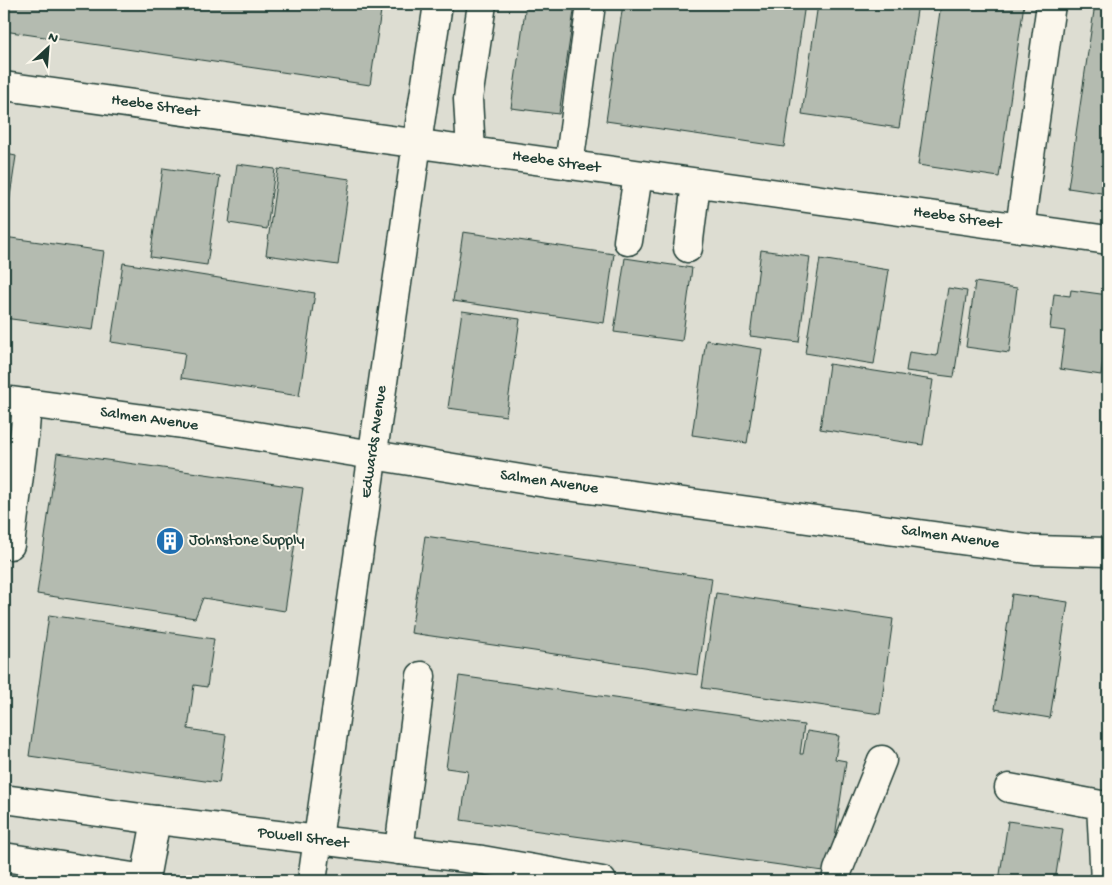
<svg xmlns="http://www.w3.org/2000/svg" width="1112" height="885" viewBox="0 0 1112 885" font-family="'Gochi Hand',sans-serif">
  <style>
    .built { fill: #ddddd2 }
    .building { fill: #b4bbb0; stroke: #1f3d34 }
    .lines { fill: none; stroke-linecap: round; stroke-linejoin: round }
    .minor-casing { stroke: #1f3d34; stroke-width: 31 }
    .minor { stroke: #fbf7ec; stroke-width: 28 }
    .labels { text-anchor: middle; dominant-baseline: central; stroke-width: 4; stroke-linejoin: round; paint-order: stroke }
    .street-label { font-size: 16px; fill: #1f3d34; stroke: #fbf7ec }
    .poi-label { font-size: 16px; fill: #1f3d34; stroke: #fbf7ec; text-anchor: start }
  </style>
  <rect width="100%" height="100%" fill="#eeece1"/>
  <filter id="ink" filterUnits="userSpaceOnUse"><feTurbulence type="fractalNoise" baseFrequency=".02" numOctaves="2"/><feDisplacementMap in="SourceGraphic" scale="10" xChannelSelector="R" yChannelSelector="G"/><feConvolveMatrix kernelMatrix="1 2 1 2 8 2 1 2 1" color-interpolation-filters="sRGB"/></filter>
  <g filter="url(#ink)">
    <rect class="built" x="4" y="4" width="1104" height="877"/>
    <g class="building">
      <polygon points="4,4 382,4 370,85 4,31"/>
      <polygon points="526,4 575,4 559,114 511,108"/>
      <polygon points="623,4 805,4 784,147 606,121"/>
      <polygon points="818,4 918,4 899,128 802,114"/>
      <polygon points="941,4 1024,4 999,177 918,165"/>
      <polygon points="1095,4 1108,4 1108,194 1068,188"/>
      <polygon points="4,150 7,150 6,154 16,156 5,230"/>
      <polygon points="237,164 275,169 267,229 229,223"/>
      <polygon points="163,168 220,176 207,265 150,257"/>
      <polygon points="278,169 350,179 338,265 266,255"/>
      <polygon points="463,232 614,254 604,323 453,301"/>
      <polygon points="4,237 104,251 93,330 4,318"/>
      <polygon points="761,250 810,257 799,342 750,336"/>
      <polygon points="625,258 692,268 682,341 614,332"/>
      <polygon points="820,259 889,270 874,364 805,353"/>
      <polygon points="123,263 315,293 299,396 181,378 185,353 111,342"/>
      <polygon points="975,282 1017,288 1009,353 966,347"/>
      <polygon points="948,288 967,291 954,377 906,371 909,352 937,356"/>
      <polygon points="1071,290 1108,295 1108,320 1101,375 1060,369 1065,331 1050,329 1054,294 1070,296"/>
      <polygon points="462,311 520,319 506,416 448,408"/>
      <polygon points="706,340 762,349 747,443 692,435"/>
      <polygon points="829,364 933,380 923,445 820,429"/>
      <polygon points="57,453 303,488 285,611 203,598 195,618 37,594"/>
      <polygon points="425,536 712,578 698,675 411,633"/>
      <polygon points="716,593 893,619 880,714 702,688"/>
      <polygon points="1012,594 1068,602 1050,718 995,709"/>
      <polygon points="49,615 214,639 207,687 194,685 188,729 226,735 219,783 29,756"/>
      <polygon points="459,676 804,725 800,754 803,754 807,731 839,736 835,759 846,761 830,872 461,820 468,771 446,768"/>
      <polygon points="1008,821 1063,829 1055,881 999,881"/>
    </g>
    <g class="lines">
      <defs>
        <g id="minor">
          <polyline points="4,86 1108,240"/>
          <polyline points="471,151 468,99 482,4"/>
          <polyline points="569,165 591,4"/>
          <polyline points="1020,228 1051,4"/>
          <polyline points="628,241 638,175"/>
          <polyline points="688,248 696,183"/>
          <polyline points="4,400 182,424 552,484 1035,550 1107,552 1108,551"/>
          <polyline points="10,545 25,429 27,403"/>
          <polyline points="1009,788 1101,805 1105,881"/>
          <polyline points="4,799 156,820 482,860 602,881"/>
          <polyline points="399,850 421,676"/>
          <polyline points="4,857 145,879 156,820"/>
          <polyline points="312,881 417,143 438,4"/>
          <polyline points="836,881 838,870 882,760"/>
        </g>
      </defs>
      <use href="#minor" class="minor-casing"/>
      <use href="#minor" class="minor"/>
    </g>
  </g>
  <defs>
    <symbol id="building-disc" viewBox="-11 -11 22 22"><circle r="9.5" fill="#1f6fb2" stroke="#fbf7ec"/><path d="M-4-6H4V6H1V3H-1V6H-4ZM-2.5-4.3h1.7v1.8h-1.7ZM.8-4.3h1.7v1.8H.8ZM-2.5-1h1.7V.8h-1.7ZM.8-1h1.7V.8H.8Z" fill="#fff"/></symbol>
  </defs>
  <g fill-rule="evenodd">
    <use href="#building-disc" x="154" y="525" width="32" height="32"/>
  </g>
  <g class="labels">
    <g class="street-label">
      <text transform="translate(155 107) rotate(8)">Heebe Street</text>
      <text transform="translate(556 163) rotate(8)">Heebe Street</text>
      <text transform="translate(957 219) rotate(8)">Heebe Street</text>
      <text transform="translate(149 420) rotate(8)">Salmen Avenue</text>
      <text transform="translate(375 442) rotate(-82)">Edwards Avenue</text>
      <text transform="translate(549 483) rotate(8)">Salmen Avenue</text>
      <text transform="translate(950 538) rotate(8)">Salmen Avenue</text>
      <text transform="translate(303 839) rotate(7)">Powell Street</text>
    </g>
    <g class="poi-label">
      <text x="189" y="541">Johnstone Supply</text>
    </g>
  </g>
  <rect width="1112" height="885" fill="none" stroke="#fbf7ec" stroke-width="20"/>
  <rect x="10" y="10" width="1092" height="865" fill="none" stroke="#1f3d34" stroke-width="2" filter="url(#ink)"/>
  <g transform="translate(48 48) rotate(26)" stroke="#fbf7ec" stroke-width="4" paint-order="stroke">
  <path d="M0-4L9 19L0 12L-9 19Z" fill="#1f3d34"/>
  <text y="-8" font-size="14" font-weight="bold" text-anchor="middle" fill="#1f3d34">N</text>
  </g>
</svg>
